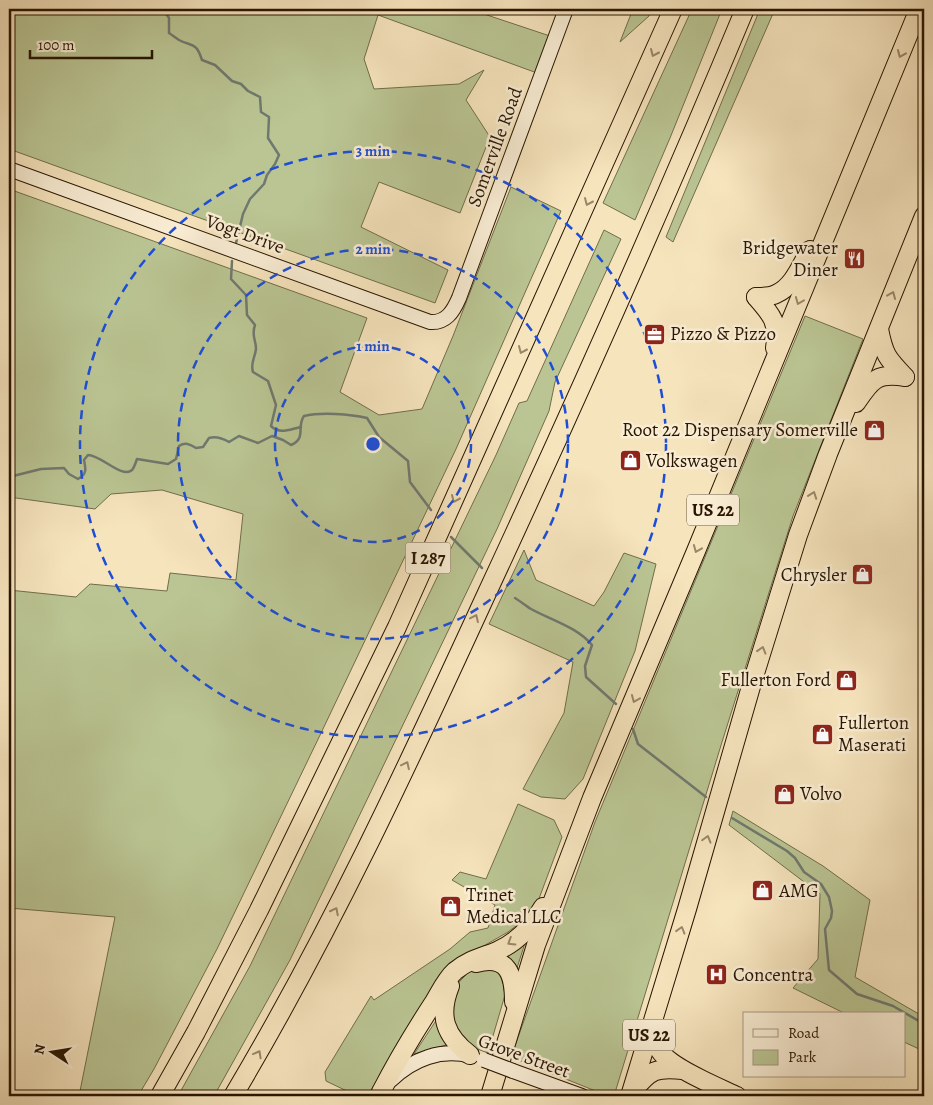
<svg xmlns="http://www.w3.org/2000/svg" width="933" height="1105" viewBox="0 0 933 1105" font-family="Alegreya,serif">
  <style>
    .green { fill: #bac593; stroke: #716d4a }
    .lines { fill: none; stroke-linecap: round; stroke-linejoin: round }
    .stream { stroke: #707970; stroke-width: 2.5 }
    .secondary-casing { stroke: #281501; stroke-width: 16 }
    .highway-casing { stroke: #281501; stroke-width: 20 }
    .secondary { stroke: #f9edd4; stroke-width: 14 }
    .highway { stroke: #f6e4bd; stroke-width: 18 }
    .secondary-bridge-casing { stroke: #281501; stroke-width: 16; stroke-linecap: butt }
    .secondary-bridge { stroke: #f9edd4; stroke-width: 14 }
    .oneway { stroke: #998768 }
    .ring { fill: none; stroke: #1d4ed8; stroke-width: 2.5; stroke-dasharray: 9 6 }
    .labels { text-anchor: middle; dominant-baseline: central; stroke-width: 5; stroke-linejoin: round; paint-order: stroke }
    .shield { fill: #f9edd4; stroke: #675640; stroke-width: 1 }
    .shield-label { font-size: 18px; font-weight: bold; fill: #281501 }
    .street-label { font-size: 19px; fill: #281501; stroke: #f9edd4 }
    .poi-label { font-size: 19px; fill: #281501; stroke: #f9edd4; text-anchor: start }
    .centre { fill: #1d4ed8; stroke: #f9edd4; stroke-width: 2.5 }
    .ring-label { font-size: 15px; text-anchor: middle; font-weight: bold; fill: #1d4ed8; stroke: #f9edd4; stroke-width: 5; stroke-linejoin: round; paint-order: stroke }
  </style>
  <rect width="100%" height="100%" fill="#f6e4bd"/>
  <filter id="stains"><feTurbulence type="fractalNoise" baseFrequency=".004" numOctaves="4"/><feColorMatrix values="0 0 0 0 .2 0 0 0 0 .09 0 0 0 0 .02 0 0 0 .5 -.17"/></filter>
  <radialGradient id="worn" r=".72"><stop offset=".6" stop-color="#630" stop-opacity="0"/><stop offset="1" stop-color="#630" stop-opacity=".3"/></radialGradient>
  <g class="green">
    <polygon points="9,9 469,9 550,36 537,73 378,15 364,59 374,89 459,84 484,70 466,100 490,137 460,213 379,182 361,227 448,270 435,303 9,149"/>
    <polygon points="633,9 652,9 649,16 620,42"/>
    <polygon points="692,9 722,9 670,138 635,220 603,203"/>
    <polygon points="760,9 775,9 673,242 666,237"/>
    <polygon points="511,187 561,211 456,449 322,731 217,949 154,1069 138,1096 79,1096 115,917 9,908 9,590 76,597 90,584 167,591 170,573 236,580 243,514 162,490 111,494 95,509 9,497 9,189 367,318 340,392 379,415 422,409 453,336"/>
    <polygon points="604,230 621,239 555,382 549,411 497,529 290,960 214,1096 178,1096 250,966 496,455 519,403 527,401"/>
    <polygon points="805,316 863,339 793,516 722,742 614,1096 608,1096 511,1057 595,822"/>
    <polygon points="524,550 536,580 594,606 604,592 624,553 656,564 635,651 583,779 565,799 541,797 523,789 564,713 573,662 489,624"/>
    <polygon points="518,804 554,820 562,837 534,912 508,932 452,964 369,1093 351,1093 326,1081 325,1072 371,996 374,1000 450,949 470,932 488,928 495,905 452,880 460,872 486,879"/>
    <polygon points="733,811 823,866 870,900 855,977 924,1017 924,1096 920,1096 919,1049 904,1042 904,1014 846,1014 793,988 818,959 820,894 729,825"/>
    <polygon points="526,940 516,971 499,955"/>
    <polygon points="489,964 504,975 505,995 488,1053 464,1044 450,1026 453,989 471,969"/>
    <polygon points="437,1019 446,1045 414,1054"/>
  </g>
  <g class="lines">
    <g class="stream">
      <path d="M163,9L169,18V33C172,35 176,38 179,40C192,47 196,41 202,60L215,65L232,81L241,84L248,91L260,97L261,112L269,117L268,138L279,155L275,164L267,175L264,184L250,199L243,214L236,243"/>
      <path d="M232,261L231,279L246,295L247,315L255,325C251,336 256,339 256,349C255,358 250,363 253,372L268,381L276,405L271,426C280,435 290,429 301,427"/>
      <path d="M9,477L41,469L64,468L69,474L78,479C87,474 86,469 84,460L88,455C101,455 122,479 132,470C134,468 136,462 137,459L168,464L176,459L179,446C185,442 190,444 196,448L203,447L209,438C216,436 222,438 229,442L239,436L258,443L272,436L283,440L291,445C307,438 296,427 304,416C321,412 350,414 367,418L379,437L408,461L410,482L431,510"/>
      <polyline points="451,537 482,568"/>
      <path d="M515,598C520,601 526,606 531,609C551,620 577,627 592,645L585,666L586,677L616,704"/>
      <polyline points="633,729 638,744 706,797"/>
      <polyline points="732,818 787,851 795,858 804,872 821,884 829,897 832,911 831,918 825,929 829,970 857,994 893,1006 924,1024"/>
    </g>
    <defs>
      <g id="secondary">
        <path d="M9,169L430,322C446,323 453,312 459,298L566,9"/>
        <polyline points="513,1071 582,1096"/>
        <path d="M391,1080C413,1059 441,1048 471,1056"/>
      </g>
      <g id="highway">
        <path d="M756,297C763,297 770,297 776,294C793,287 801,265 810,250"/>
        <path d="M756,297C772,315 779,323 775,348"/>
        <path d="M879,329C884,355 887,358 905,377"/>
        <path d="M856,403C871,381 876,372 905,377"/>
        <path d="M476,963C509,954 514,976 514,1002"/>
        <path d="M450,986C438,1016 445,1036 470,1055"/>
        <path d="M656,1025C656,1034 655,1043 660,1051C671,1068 718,1087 737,1096"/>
        <path d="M633,1091C650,1070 656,1067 683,1070"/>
        <path d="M381,1092C397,1061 415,1031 434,1002C440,992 446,979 455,971C468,960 482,957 497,951C518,942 532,926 543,907"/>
        <polyline points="160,1096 196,1032 259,910 397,627 673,9"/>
        <path d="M233,1096C329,935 408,765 486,595C576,401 663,206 745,9"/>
        <polyline points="490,1096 536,945 592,798 696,551 919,9"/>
        <polyline points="630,1096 687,909 752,683 798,535 828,454 924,216"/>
      </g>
    </defs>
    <use href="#secondary" class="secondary-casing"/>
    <use href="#highway" class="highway-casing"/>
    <use href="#secondary" class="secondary"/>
    <use href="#highway" class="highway"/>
    <defs>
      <polyline id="secondary-bridge" points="484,1060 513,1071"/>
    </defs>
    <use href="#secondary-bridge" class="secondary-bridge-casing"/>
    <use href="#secondary-bridge" class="secondary-bridge"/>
  </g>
  <defs><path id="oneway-chevron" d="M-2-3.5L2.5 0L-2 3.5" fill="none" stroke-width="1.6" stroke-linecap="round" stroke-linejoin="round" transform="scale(1.25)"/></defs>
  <g class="oneway">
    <use href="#oneway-chevron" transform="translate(654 53) rotate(114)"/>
    <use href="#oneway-chevron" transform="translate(901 54) rotate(113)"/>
    <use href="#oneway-chevron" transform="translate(588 202) rotate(114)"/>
    <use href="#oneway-chevron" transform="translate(892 295) rotate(-67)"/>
    <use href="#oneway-chevron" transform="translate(799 301) rotate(112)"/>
    <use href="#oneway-chevron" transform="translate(522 350) rotate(114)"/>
    <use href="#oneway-chevron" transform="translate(813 495) rotate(-70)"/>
    <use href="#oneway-chevron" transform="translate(455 499) rotate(114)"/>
    <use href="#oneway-chevron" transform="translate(697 549) rotate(112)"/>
    <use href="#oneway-chevron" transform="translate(475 618) rotate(-65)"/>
    <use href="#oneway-chevron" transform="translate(762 650) rotate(-73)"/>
    <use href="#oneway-chevron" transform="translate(635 699) rotate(113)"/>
    <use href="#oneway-chevron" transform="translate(406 765) rotate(-64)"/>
    <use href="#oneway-chevron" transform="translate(707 839) rotate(-74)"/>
    <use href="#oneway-chevron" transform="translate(335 911) rotate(-63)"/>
    <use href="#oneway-chevron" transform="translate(681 930) rotate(-73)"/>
    <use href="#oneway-chevron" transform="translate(511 942) rotate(148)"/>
    <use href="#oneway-chevron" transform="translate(258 1054) rotate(-61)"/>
  </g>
  <g class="ring">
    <circle cx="373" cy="444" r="98"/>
    <circle cx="373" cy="444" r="195"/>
    <circle cx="373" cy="444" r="293"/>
  </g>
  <defs>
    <symbol id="restaurant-square" viewBox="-11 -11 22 22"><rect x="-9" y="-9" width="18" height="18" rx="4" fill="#8f2418" stroke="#f9edd4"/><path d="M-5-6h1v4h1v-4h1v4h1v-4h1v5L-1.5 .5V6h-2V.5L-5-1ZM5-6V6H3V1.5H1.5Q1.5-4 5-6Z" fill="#fff"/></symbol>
    <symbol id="office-square" viewBox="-11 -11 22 22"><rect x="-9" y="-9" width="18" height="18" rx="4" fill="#8f2418" stroke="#f9edd4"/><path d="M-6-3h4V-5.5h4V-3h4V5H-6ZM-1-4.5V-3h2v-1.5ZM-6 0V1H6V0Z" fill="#fff"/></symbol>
    <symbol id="shop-square" viewBox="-11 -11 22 22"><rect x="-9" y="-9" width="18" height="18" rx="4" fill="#8f2418" stroke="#f9edd4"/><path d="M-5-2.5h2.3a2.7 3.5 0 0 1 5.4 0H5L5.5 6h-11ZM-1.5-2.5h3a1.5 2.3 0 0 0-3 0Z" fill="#fff"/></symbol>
    <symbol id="hospital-square" viewBox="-11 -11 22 22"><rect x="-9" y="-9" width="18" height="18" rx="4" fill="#8f2418" stroke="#f9edd4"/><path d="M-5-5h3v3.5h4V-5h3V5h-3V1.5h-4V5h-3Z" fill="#fff"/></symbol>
  </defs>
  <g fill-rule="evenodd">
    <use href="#restaurant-square" x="842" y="246" width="25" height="25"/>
    <use href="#office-square" x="642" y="322" width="25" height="25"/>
    <use href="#shop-square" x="862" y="418" width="25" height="25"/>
    <use href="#shop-square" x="618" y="448" width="25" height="25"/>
    <use href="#shop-square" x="850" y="562" width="25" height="25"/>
    <use href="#shop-square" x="834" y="668" width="25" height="25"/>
    <use href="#shop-square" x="810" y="722" width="25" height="25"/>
    <use href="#shop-square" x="772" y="782" width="25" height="25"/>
    <use href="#shop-square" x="750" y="878" width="25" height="25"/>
    <use href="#shop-square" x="438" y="894" width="25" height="25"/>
    <use href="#hospital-square" x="704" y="962" width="25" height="25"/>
  </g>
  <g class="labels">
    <g class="shield">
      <rect x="687" y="494.5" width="52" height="31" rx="4"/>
      <rect x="405.5" y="542.5" width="45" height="31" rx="4"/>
      <rect x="623" y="1019.5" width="52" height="31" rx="4"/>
    </g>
    <g class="shield-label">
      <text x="713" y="510">US 22</text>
      <text x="428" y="558">I 287</text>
      <text x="649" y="1035">US 22</text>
    </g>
    <g class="street-label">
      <text transform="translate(495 147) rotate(-70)">Somerville Road</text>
      <text transform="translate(245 234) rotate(20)">Vogt Drive</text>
      <text transform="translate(524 1056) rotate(20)">Grove Street</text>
    </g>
    <g class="poi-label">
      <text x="838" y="248" text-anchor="end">Bridgewater<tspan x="838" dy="22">Diner</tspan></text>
      <text x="670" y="334">Pizzo &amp; Pizzo</text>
      <text x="858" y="430" text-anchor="end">Root 22 Dispensary Somerville</text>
      <text x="646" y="461">Volkswagen</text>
      <text x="847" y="575" text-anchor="end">Chrysler</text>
      <text x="831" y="680" text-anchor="end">Fullerton Ford</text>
      <text x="838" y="723">Fullerton<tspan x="838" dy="22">Maserati</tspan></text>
      <text x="800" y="794">Volvo</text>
      <text x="779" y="891">AMG</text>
      <text x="466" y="895">Trinet<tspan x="466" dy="22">Medical LLC</tspan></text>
      <text x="733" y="975">Concentra</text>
    </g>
  </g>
  <circle cx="373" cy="444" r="8" class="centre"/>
  <g class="ring-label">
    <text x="373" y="156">3 min</text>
    <text x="373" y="254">2 min</text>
    <text x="373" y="351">1 min</text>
  </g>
  <rect width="933" height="1105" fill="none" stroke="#f6e4bd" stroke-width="30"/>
  <rect x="10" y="10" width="913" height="1085" fill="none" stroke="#281501" stroke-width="2.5"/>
  <rect x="15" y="15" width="903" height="1075" fill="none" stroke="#281501"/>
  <rect x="743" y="1012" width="162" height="65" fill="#f9edd4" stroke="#a59780"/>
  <rect x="753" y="1029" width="25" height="8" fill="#f9edd4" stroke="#a59780"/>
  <text x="788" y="1038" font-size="15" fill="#281501">Road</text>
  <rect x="753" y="1050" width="25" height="15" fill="#bac593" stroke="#a59780"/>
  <text x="788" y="1062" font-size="15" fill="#281501">Park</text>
  <g transform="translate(52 1052) rotate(282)" stroke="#f9edd4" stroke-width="4" paint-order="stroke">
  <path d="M0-4L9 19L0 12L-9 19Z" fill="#281501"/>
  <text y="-8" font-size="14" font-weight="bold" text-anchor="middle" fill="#281501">N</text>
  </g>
  <path d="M30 50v8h122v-8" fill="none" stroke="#281501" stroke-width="2.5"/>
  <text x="38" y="50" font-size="15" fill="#281501" stroke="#f9edd4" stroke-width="4" paint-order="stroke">100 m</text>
  <rect width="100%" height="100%" filter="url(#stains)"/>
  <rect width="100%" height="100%" fill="url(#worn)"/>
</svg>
